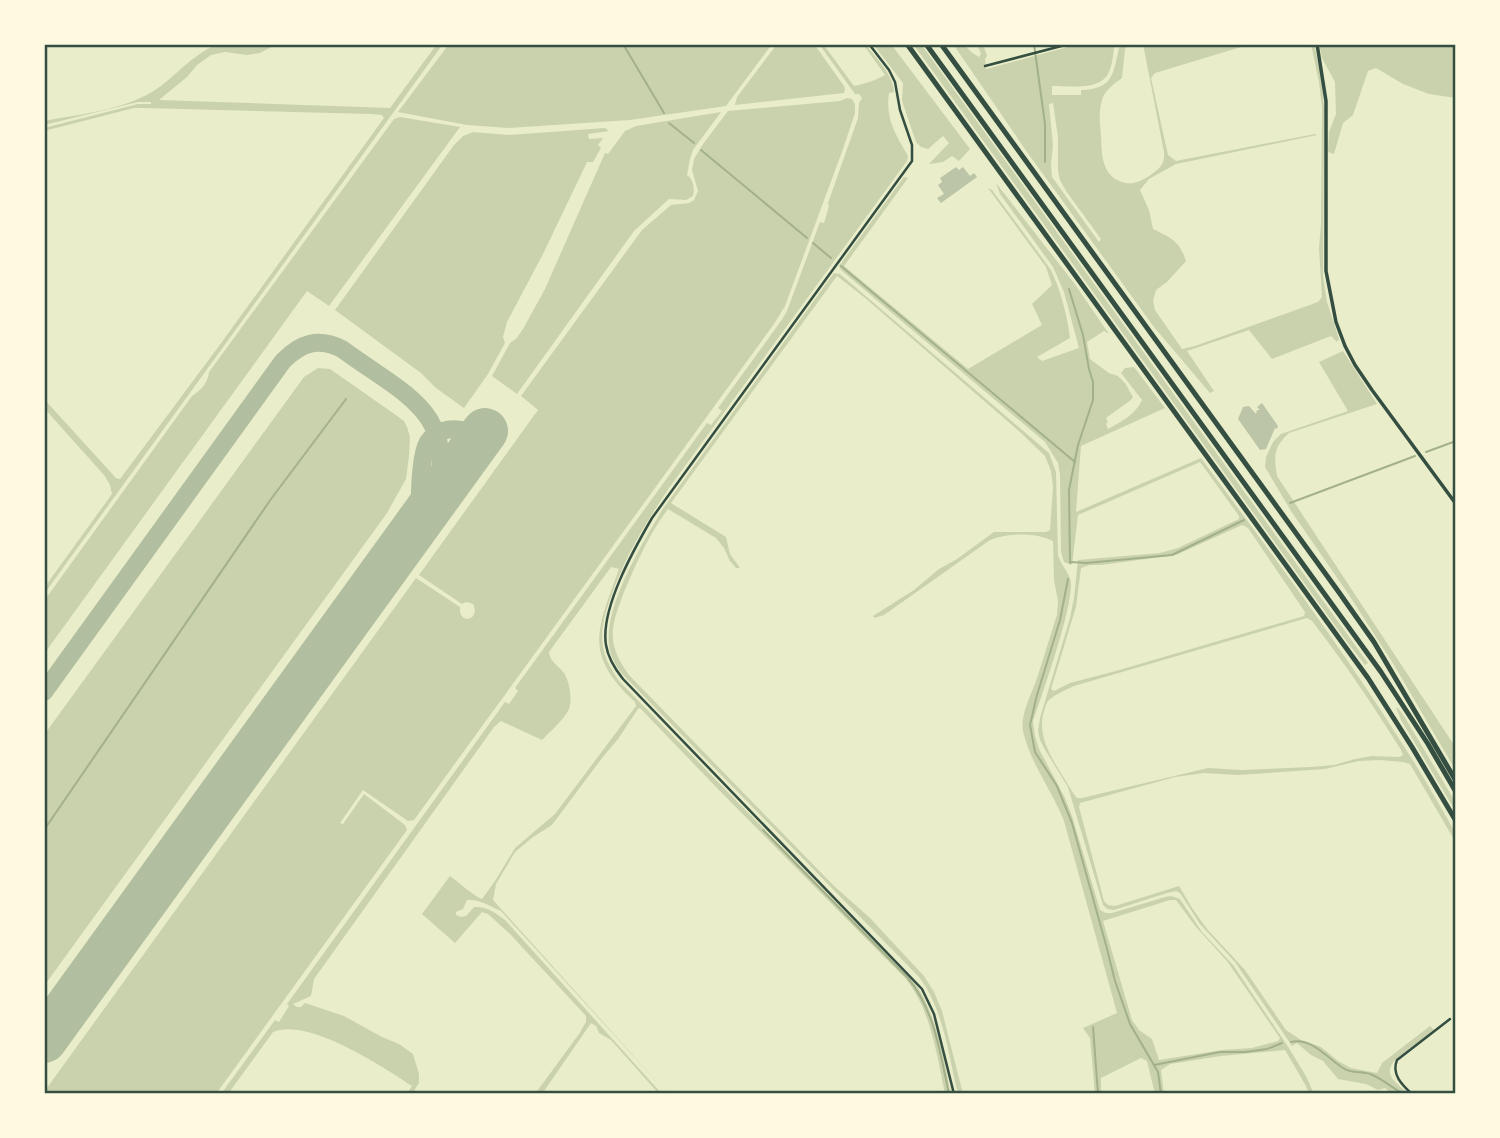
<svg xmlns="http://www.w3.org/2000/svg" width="1500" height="1138" viewBox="0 0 1500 1138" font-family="Spectral,serif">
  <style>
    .green { fill: #cad2ad; fill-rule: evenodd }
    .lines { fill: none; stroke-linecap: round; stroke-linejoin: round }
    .stream { stroke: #a3b18a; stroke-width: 2 }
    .taxiway { stroke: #b2bea0; stroke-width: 18 }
    .runway { stroke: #b2bea0; stroke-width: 46 }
    .building { fill: #bcc5a7 }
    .minor { stroke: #344e41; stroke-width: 2.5 }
    .tertiary { stroke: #344e41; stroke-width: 3.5 }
    .trunk { stroke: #344e41; stroke-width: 5 }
    .neatline { fill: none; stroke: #344e41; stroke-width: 2.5 }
  </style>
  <rect width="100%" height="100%" fill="#e9edc9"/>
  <g class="green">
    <path d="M219,44H277L260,53L247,55L225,52L211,55L197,65L187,77L159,100L390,108L437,44H443L44,594V588L112,494L110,485L104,475L44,408V399L116,478L120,479L219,346L384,118L382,115L371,114L145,108H134L44,131V128L138,104H151V102H138L44,125V121C80,114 127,110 158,88C179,73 194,53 219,44Z"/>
    <polygon points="449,44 772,44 726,106 630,120 509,128 467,125 398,112"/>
    <polygon points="777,44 814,44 844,86 845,89 844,93 735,105 737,97"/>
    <path d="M819,44H823L854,86C863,84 877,80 885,75L863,44H865C876,58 893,74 894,92L889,93C885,119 896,135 908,156L907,161L669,488C645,524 624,558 610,599C605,614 600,630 603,647C605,660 612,670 619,681L915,983C937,1016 943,1056 951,1094H945C937,1055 931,1011 906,979L716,787L640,708L638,709L618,739L602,758L552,825L533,837L515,852L496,884L493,900L668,1094L501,911C490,906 479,899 467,900L463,909L456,912V915L461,917L466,916L474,907C487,906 496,913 506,921L662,1094H659L611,1040L599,1033L596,1026L591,1023L542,1094H535L579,1034L586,1022V1016L510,934L488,914L482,912L455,943L422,914L450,876C460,883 472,895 482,899L495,881L515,848L555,814L636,706L635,702C582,653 598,629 619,569L611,567L549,652C550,662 558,665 564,673C570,683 573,701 568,711C563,720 550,732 542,740L501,721L494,727L314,979L311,996L293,1004L297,1007H301L305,1003L344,1016L382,1037L399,1044L413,1054L419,1074V1083L412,1094H407L412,1086C383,1067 308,1017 273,1032L228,1094H221L275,1020L279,1022L289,1006L287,1004L505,702L509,704L518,691L515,688L707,423L711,425L722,411L718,408L781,321L787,311L820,222L824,223L829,206L828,203L858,118L859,103L862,98L859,94H855Z"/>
    <polygon points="873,44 891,44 970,149 959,161 952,156 943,162 929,164 949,143 943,136 928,149 921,147 916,142 902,101 903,83"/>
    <polygon points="913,44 921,44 1368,663 1365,665 1347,642"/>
    <path d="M953,44H964L971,52L979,57L981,54L977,44H983L987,56L985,59L986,69L1079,44H1115C1113,52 1113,63 1109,72C1101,91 1070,86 1052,86V95H1081V90C1115,89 1113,72 1120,44H1129L1125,49L1122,78C1115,83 1106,90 1103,97C1098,110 1100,123 1101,136C1102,152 1101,171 1117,180C1131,187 1140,182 1152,174C1161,167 1165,164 1164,152L1143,44H1251L1155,73L1151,78L1168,155L1176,161L1315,134L1317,135L1176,164L1149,179L1140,190L1149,210L1153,229C1171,238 1179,240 1186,261L1167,282L1156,290L1153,301L1155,310L1182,349L1195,346L1318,302L1322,297L1319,248L1321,224L1322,108L1319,82L1311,44H1314L1322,80L1324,107L1323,276L1327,302L1339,339L1337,342L1331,336L1272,359L1249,330L1187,351L1214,391L1210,393L1154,327L1027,152ZM1053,103L1058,137V171L1060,180L1066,191L1101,239L1099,242L1052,177L1051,164L1053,145L1049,104Z"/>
    <polygon points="1319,44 1456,44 1456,98 1429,94 1403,84 1376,68 1368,71 1353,115 1343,123 1334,154 1328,152 1329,132 1336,114 1335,82 1322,58"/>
    <path d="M847,98L852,99L855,104V113L843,149L785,306L774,324L414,820L408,821L363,790L340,823L343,824L364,794L405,825L407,830L216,1094H44V1092L416,578L460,607C458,625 481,621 473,604L466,602L462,604L419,575L538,410L521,396L642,230L671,205L689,203L694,200L698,191L692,170L694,159L703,144L728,111L840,101Z"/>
    <path d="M721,112L693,150L690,159L687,175C693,179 695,188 693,196L686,200L669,199L634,231L517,394L492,376L510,343L516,339L523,329L545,289L605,153L608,154L625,131L636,126Z"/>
    <path d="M400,117L460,127L329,306L307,291L44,654V601L192,396C201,390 208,383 209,372L394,119Z"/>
    <polygon points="605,128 609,131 588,134 589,139 603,138 598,145 601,148 593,162 587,162 543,254 507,322 503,337 505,343 488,374 464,408 436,388 421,373 335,310 454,145 463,136 473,132 509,135"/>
    <path d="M904,177L908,178L844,266L968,369L1042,325L1032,304L1052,285L1046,267L988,188L992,190L1051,270C1061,292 1067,314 1070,338L1037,357L1042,361L1079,348L1064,292L1053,267L1000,194L996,183L1074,283L1109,334L1104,331L1087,342L1090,359L1109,373L1118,376L1125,383L1133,397L1131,400L1106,418L1108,422L1106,424L1108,429C1121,422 1136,414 1142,400L1121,373L1125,368L1134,367L1165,408L1081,446L1076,512L1201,458C1291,580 1383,702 1456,834V843L1410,764L1403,762L1380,760L1359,761L1325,769L1238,775L1204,773L1175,777L1080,803L1079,807L1104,901L1108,905L1115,906L1179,886L1192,908L1207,929L1245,970L1286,1030L1301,1040L1321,1047L1338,1061L1351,1068L1377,1073L1382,1063L1430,1026L1434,1030L1396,1059C1381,1075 1397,1083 1409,1094H1392L1385,1088L1378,1090L1366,1084L1338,1079L1323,1061L1311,1055L1297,1043L1292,1046L1235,962L1200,924L1180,893L1176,891L1167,893L1114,910L1107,909L1103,905L1068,787L1044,748L1040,740L1038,731L1040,718L1070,618L1074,598L1078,560L1160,553L1178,548L1239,519V516L1200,462L1078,515L1072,565L1064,562L1061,552L1060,475L1058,463L1045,442L841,270L839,266ZM1242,525L1248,528L1305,612L1304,616L1116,671L1070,683L1054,691L1051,689L1076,607L1081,568L1090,565H1101L1176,555ZM1307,618L1312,621C1344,662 1373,705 1401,750L1403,755L1399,757L1372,756L1355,759L1334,765L1311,767L1242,770L1208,768L1082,798H1077L1073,793C1060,769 1037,744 1043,715C1045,710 1045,704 1049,700C1056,694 1066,690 1074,686Z"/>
    <path d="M834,273L840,274L1049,453L1056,472L1058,555C1061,565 1068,571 1070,579C1077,598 1041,697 1033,722L1035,736L1039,749L1065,798L1072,816L1100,910L1106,913H1112L1165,897L1171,896L1180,899L1202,932L1233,965L1287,1045L1306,1076L1314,1094H1309L1306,1086L1285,1050L1221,1056L1170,1064L1161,1070L1164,1094H1155L1147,1061L1141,1058L1101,1078V1094H1095L1090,1038L1083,1028L1117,1013L1064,821C1052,790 1030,763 1023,731C1020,714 1032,694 1037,678C1044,657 1050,636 1057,615L1058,601L1054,580L1053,541C1035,532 1008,533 990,540L884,615L874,618L873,616L914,590L939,569L957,559L994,532H1046L1050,530L1053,487L1051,471L1045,456L1020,432L864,297L837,276L671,503L726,537L730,554L740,568H736L730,561L724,548L716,538L668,509C649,534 636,564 624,592C620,604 614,617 613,629C611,647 619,661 629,675L834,886L870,918L924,976L934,992L942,1011L963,1094H958C948,1054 944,1010 919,977L633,685C624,676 615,667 611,654C598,615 642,544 662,510ZM1170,900H1176L1196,927L1227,961L1280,1038L1278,1041L1252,1048L1222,1050L1159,1060L1152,1039L1139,1030L1132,1020L1103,921Z"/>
    <path d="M1343,351L1377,404L1289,433C1273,448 1274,455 1277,476L1456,748V771L1394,665L1349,595L1291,511L1265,467L1266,457L1273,442L1281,434L1348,411L1319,362Z"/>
    <polygon points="318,368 330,369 393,413 404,421 407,427 410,437 409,456 406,479 387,513 44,986 44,735 304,377"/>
    <polygon points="1396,708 1398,708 1404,716 1456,803 1456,812 1401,720"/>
  </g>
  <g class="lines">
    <g class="stream">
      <polyline points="623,44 664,113"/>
      <polyline points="1034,44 1045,124 1045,162"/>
      <polyline points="669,123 694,143"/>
      <polyline points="701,150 807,238"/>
      <polyline points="813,243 831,258"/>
      <polyline points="841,266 1075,462"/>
      <polyline points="1069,289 1083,335 1089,369 1093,382 1093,400 1078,445 1069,490 1070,563"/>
      <polyline points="1426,452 1456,441"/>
      <polyline points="1290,503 1415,456"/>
      <polyline points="1071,562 1086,563 1172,555 1244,520"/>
      <polyline points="1068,579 1060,620 1037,695 1030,725 1035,752 1057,786 1072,823 1106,945 1115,981 1130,1024 1158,1072 1161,1094"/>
      <polyline points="44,830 271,499 346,399"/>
      <path d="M763,830L907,977C935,1010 940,1053 949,1094"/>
      <polyline points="1093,1027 1098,1094"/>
      <path d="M1291,1042C1312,1037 1327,1058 1343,1068C1351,1074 1361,1071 1370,1074C1381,1078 1393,1088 1403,1094"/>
      <polyline points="1154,1065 1220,1052 1245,1052 1267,1049 1282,1043"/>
    </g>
    <g class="taxiway">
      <path d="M405,541C423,523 479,475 482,452C485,429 442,420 428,442C419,457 420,503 419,522"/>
      <path d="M44,692L283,361C301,343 318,337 342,349C404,395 461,412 434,502"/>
    </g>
    <polyline class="runway" points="44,1040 485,431"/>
  </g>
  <g class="building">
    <polygon points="956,167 959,170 963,167 970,176 974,173 977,177 941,203 937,198 944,194 938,185 942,182 940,178"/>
    <polygon points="1262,403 1278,426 1277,429 1275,428 1266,449 1260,450 1238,419 1243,407 1249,406 1256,414 1257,410 1260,410 1257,407"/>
  </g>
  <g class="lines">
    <g class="minor">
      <path d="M869,44L889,70L895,82L900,110L912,145V161L652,518C634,549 600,609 606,645C608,658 615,669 623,679L922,989L934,1014L954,1094"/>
      <polyline points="985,66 1069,44"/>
      <path d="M1412,1094C1402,1085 1391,1074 1397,1060L1450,1019"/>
    </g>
    <polyline class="tertiary" points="1317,44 1326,101 1326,271 1336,322 1345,346 1355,365 1372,390 1456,504"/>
    <g class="trunk">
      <polyline points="907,44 1368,678 1412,747 1456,821"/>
      <polyline points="926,44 1381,672 1428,744 1456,792"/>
      <polyline points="941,44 1338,591 1374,642 1456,781"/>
    </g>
  </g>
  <rect width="1500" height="1138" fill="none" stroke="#fefae0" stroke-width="91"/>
  <rect x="46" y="46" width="1408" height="1046" class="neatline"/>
</svg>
